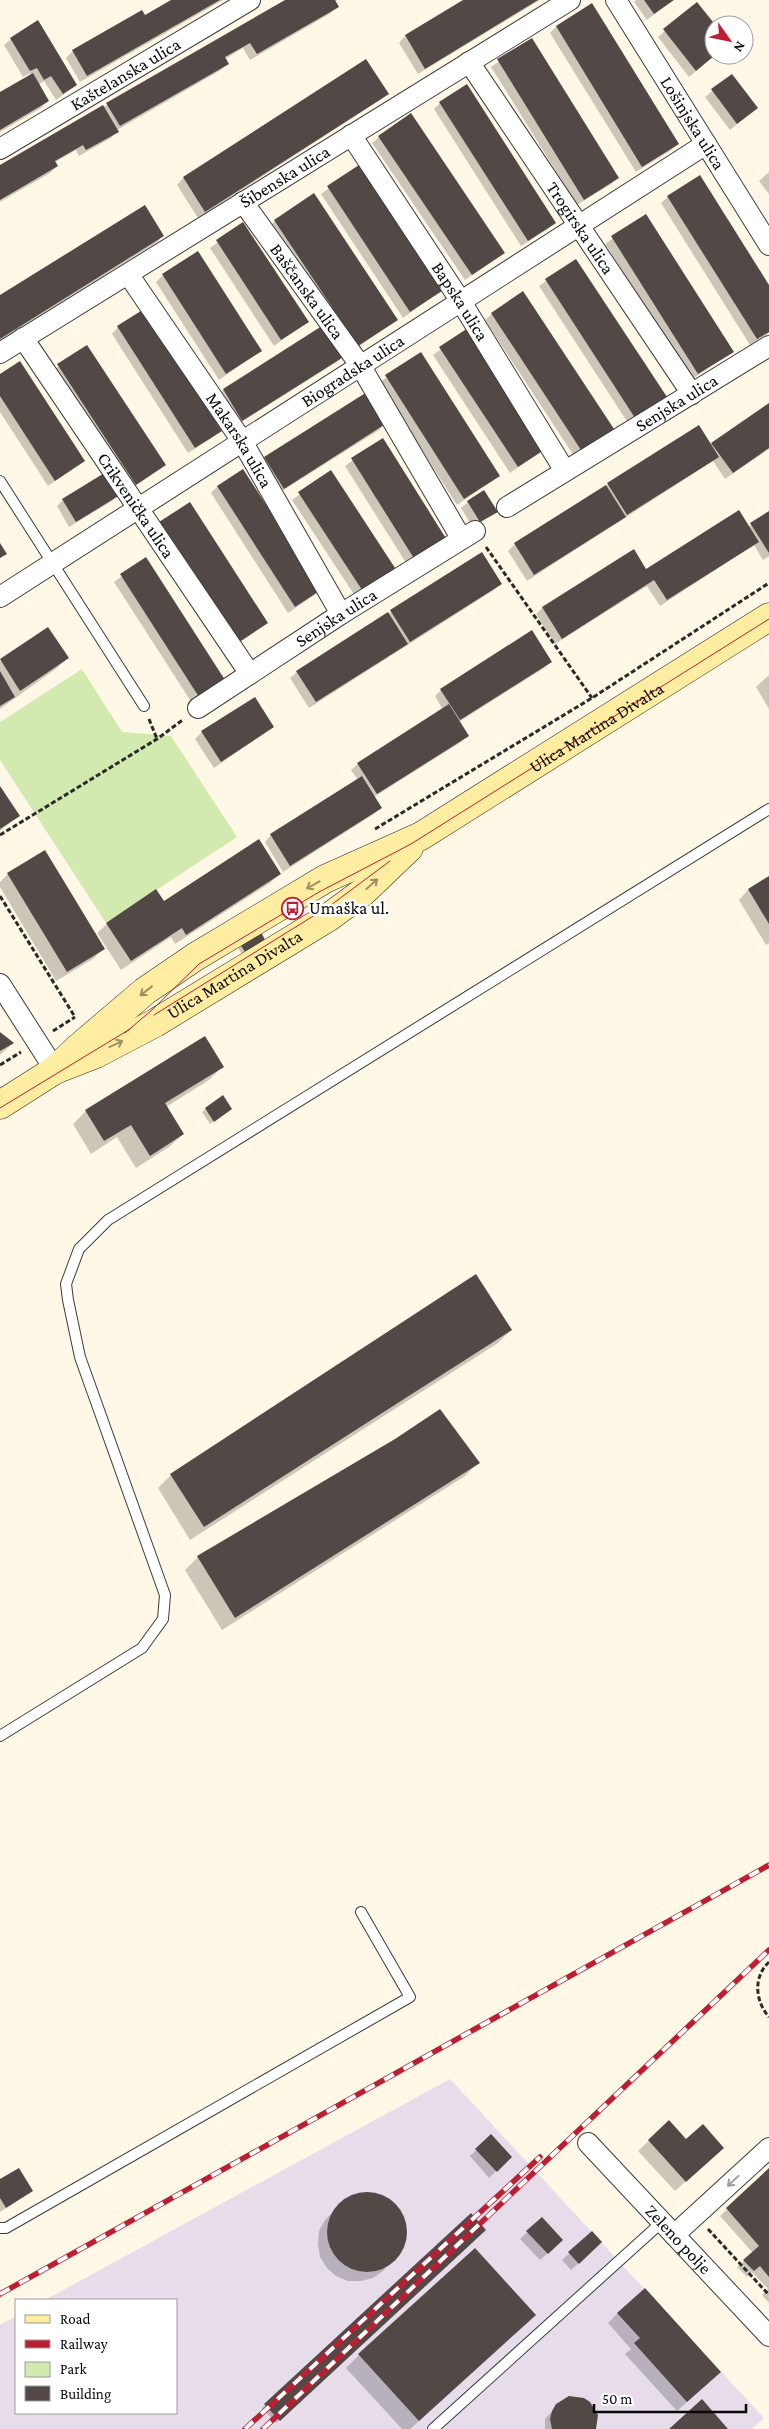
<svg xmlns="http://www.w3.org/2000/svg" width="769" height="2429" viewBox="0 0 769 2429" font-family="'Crimson Pro',serif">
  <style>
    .industrial { fill: #e7dce9 }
    .green { fill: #d2e9b0 }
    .shadow { fill: #0003 }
    .building { fill: #524946 }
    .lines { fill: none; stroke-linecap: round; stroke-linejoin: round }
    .lane-casing { stroke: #3c3c3c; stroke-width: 12 }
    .street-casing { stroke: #3c3c3c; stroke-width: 22 }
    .secondary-casing { stroke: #2b2b2b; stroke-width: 29 }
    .path { stroke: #2b2b2b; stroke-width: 3; stroke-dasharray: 5 2.5; stroke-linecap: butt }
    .lane { stroke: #fff; stroke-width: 10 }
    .street { stroke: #fff; stroke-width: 20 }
    .secondary { stroke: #ffeda1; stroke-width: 28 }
    .tram { stroke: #bc1f33; stroke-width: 1 }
    .rail-casing { stroke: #bc1f33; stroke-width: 5.5 }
    .rail { stroke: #fff; stroke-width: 4; stroke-dasharray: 11; stroke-linecap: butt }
    .oneway { stroke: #9d9264 }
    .oneway2 { stroke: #9d9d9d }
    .labels { text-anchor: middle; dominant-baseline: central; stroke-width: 5; stroke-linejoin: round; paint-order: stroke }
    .street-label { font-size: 18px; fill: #090909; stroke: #fff }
    .poi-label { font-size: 18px; fill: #090909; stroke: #fff; text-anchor: start }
  </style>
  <rect width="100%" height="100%" fill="#fff8e6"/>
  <polygon class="industrial" points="450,2079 764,2418 752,2429 0,2429 0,2325 16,2316 16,2413 176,2413 176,2300 45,2300"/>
  <polygon class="green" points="82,669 122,732 171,736 237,837 106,923 0,760 0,722"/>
  <g class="shadow">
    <polygon points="174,0 223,0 80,82 66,58 73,51 144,17"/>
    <polygon points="287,0 337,0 334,2 337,6 331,13 250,60 243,48 225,59 227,64 221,70 117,130 111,138 79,156 76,150 55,162 57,166 50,173 0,202 0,167"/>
    <polygon points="465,0 540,0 418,74 399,43 405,36"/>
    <polygon points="636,0 673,0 647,20 634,2"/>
    <polygon points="592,4 678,143 671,150 636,172 550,33 556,27"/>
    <polygon points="697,4 714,26 715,55 689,77 658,37"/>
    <polygon points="11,39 76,85 56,100 44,81 38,85 48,101 41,108 0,132 0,94 31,76 30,73 23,77 4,45"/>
    <polygon points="531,39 617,178 611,184 577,205 491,67"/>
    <polygon points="366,61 387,94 380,100 198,218 177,185 183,178"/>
    <polygon points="732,75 756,108 730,130 705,97"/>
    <polygon points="440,103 555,223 548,229 521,246 434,109"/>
    <polygon points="379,137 503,252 465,280 372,143"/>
    <polygon points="361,165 443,289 403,318 321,194"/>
    <polygon points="769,172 769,194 759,181"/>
    <polygon points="668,197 769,288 769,333 750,345 661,203"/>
    <polygon points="646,215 732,351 691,380 605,244"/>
    <polygon points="275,221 397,319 351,352 268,227"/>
    <polygon points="243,224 307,322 274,346 210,248"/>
    <polygon points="163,236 156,243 0,340 0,297"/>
    <polygon points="576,260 667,400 630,426 539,286"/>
    <polygon points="163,275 260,351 219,380 156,282"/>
    <polygon points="492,314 614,432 576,459 485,320"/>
    <polygon points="324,326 343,356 337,362 235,426 217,397 223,390"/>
    <polygon points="118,327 220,431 213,437 188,453 112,334"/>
    <polygon points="468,330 546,448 510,473 433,355"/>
    <polygon points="87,346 164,465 129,490 51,372"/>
    <polygon points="420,354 499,476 457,505 379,383"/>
    <polygon points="0,375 83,461 48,486 0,412"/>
    <polygon points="769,405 769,449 725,479 713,461 527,581 508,551 515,544 698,427 710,445"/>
    <polygon points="385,423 379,430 277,494 258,465 265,458"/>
    <polygon points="382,439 446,540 408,566 345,466"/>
    <polygon points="331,472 396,571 357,599 292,500"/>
    <polygon points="218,486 319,590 313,596 288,613 211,493"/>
    <polygon points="118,494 112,501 69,527 57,506 63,500"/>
    <polygon points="468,502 496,512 473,528 461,508"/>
    <polygon points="769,512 769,556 763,560 754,545 660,606 647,586 555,644 536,614 542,608 646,571 748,527"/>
    <polygon points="160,523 267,622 231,648"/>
    <polygon points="482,554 500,584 494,590 309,708 290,678 297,672"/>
    <polygon points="146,559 223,680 192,703 114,582"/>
    <polygon points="47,628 67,658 57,668 0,709 0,661"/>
    <polygon points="550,662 544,668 459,722 468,736 461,742 374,797 381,807 374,814 283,872 265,842 271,835 358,780 351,770 358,764 443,710 435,696 441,690"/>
    <polygon points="769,675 769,709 756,687"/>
    <polygon points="254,698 273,727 214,768 195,739 202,732"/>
    <polygon points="0,788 18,816 0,831"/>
    <polygon points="280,873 270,883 175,944 171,937 121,970 97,933 107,924 163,902"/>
    <polygon points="8,874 103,949 93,959 56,981 0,887 0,882"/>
    <polygon points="769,878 769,943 766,945 739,900 748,890"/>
    <polygon points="261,942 242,954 238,948 241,945"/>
    <polygon points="0,1034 12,1044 0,1055"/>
    <polygon points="222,1067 209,1080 166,1107 183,1134 169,1147 136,1168 117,1137 91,1154 73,1124 86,1111"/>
    <polygon points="222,1097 228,1111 210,1124 202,1112"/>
    <polygon points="511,1330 498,1343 190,1540 158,1488 171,1475"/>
    <polygon points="478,1463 465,1476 222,1630 185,1570 198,1557"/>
    <polygon points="669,2122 686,2141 713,2157 675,2191 638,2151"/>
    <polygon points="491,2136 510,2157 489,2178 470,2156"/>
    <polygon points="769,2170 769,2303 762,2295 768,2289 752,2272 747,2277 737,2267 753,2253 720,2216"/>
    <polygon points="0,2181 31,2191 0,2212"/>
    <polygon points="370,2193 383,2196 393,2203 401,2213 405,2226 406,2238 401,2250 383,2271 373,2278 361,2281 348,2281 336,2276 327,2268 320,2257 318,2244 319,2231 325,2220 345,2200 357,2195"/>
    <polygon points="470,2215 484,2230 276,2423 262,2408"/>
    <polygon points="542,2219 562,2240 540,2260 520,2239"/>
    <polygon points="592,2233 594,2249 571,2270 562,2260"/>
    <polygon points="618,2313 709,2382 677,2411 625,2354 631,2349 608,2323"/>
    <polygon points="521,2328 410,2429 402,2429 346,2368 359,2355"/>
    <polygon points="556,2407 595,2429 545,2429 545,2419"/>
  </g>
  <g class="building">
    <polygon points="171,0 220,0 87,76 72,50 142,10 145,15"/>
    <polygon points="285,0 335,0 339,7 257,54 250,43 225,57 229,64 120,126 106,103"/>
    <polygon points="463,0 538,0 425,69 405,35"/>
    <polygon points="644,0 674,0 654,14"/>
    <polygon points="697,2 713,22 714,56 696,71 663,29"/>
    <polygon points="592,3 679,144 642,167 556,26"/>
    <polygon points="38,20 77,85 63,94 51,76 44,80 37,68 30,71 10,38"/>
    <polygon points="532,38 619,178 584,200 497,59"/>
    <polygon points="366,59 389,94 205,212 183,177"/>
    <polygon points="33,73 49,101 0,130 0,92"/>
    <polygon points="732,74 758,108 737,124 711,89"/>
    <polygon points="467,84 556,223 528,241 439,102"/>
    <polygon points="103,105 119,132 86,150 83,145 55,161 58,166 0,200 0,165"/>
    <polygon points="411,113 505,253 472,275 378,136"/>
    <polygon points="362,163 445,289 410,312 327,186"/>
    <polygon points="700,175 769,285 769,332 757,339 667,196"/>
    <polygon points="314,193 398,320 358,346 274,220"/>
    <polygon points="145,205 164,236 0,339 0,295"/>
    <polygon points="646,214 734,352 698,374 611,236"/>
    <polygon points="243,222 309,322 281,340 216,240"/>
    <polygon points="198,251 262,351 226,374 162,274"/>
    <polygon points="576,259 669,400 637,421 545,279"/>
    <polygon points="523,291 616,432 583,453 491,313"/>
    <polygon points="144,309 222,431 195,448 117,326"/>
    <polygon points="325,324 345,356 242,421 223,389"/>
    <polygon points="468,328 547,448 518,467 439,347"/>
    <polygon points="87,345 166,465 136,485 57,364"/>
    <polygon points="421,352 500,476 464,499 385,375"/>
    <polygon points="20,361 85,461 55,481 0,396 0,374"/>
    <polygon points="367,392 387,423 284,489 264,457"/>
    <polygon points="769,403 769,448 733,473 711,443"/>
    <polygon points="699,425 719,457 627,515 607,483"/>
    <polygon points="383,438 447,540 415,560 351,458"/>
    <polygon points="243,469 321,590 295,607 217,486"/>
    <polygon points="331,470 397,571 364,593 298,492"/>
    <polygon points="106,472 120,495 76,522 62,499"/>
    <polygon points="606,485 626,517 534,575 514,543"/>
    <polygon points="484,490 498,512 480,522 467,501"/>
    <polygon points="190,502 268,623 238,643 159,522"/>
    <polygon points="739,510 759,542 667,600 654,580 562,639 542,607 634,549 646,569"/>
    <polygon points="769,511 769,553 750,523"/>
    <polygon points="0,543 7,554 0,558"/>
    <polygon points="482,552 502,584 410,642 390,610"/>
    <polygon points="146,557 225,680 199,697 120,574"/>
    <polygon points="388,612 408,644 316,702 296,671"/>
    <polygon points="48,627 69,658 20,691 0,659"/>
    <polygon points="532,630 552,662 460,720 440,689"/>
    <polygon points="0,671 15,697 0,706"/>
    <polygon points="255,697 274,727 221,762 201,731"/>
    <polygon points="449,704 469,736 377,794 357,763"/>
    <polygon points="362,776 382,808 290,866 270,834"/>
    <polygon points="0,786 20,816 0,829"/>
    <polygon points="259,839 281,874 186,935 182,928 131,961 106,923 156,889 164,901"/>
    <polygon points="45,850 105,949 67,972 7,873"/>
    <polygon points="769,876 769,924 748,889"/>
    <polygon points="261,932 265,940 245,952 240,944"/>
    <polygon points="0,1032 14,1043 0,1051"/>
    <polygon points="205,1036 224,1067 165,1103 184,1134 150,1156 131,1125 104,1141 85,1110"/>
    <polygon points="223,1095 232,1109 214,1122 205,1108"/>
    <polygon points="476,1274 512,1330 204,1527 170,1474"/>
    <polygon points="440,1409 480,1463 235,1618 197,1556 395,1439"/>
    <polygon points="669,2120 686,2139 703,2124 724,2148 686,2182 648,2140"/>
    <polygon points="491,2134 512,2157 497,2172 475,2149"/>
    <polygon points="19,2168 33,2191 6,2208 0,2198 0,2179"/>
    <polygon points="769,2168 769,2277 760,2266 754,2271 743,2260 759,2246 726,2208"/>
    <circle cx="367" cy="2232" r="40"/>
    <polygon points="471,2213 486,2230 280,2421 264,2404"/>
    <polygon points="542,2217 563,2240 548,2254 526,2231"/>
    <polygon points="592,2231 602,2242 579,2264 568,2252"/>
    <polygon points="475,2248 536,2315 419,2421 358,2354"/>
    <polygon points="645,2288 721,2372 687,2402 634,2343 640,2338 617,2313"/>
    <polygon points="569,2396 584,2398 590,2402 598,2415 596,2429 552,2429 550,2419 552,2411 556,2404"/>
    <polygon points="702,2399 728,2429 669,2429"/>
  </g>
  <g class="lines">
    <defs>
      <g id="lane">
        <polyline points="0,481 144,706"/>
        <polyline points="0,1736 142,1648 163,1619 165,1595 80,1357 68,1300 66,1284 79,1249 108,1220 769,809"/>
        <polyline points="0,2228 6,2228 410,1997 361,1912"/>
        <polyline points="433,2429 662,2222"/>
      </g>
      <g id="street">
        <path id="s1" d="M616,0L769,245"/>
        <path id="s2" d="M469,62L692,394"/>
        <path id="s3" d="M351,135L460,300L565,471"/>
        <path id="s4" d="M0,149L250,0"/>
        <path id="s5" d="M243,202L360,365L461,538"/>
        <path id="s6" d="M128,274L242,441L341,614"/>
        <path id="s7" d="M23,338L250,674"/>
        <path id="s8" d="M0,353L570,0"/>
        <path id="s9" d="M507,507L769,346"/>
        <path id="s10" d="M0,597L706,144"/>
        <path id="s11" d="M198,708L341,614L475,531"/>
        <polyline points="0,984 55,1070"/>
        <path id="s12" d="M588,2143L769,2336"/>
        <polyline points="674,2235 769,2148"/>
      </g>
      <g id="secondary">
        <polyline points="55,1070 77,1049 145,991 195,957 325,879 421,836 769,617"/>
        <path id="s13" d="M0,1105L55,1070L96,1054L155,1023L329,917L363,892L409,848"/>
      </g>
    </defs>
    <use href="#lane" class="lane-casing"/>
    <use href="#street" class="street-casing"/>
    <use href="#secondary" class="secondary-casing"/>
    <g class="path">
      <polyline points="486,547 592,698"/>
      <polyline points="149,719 157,739"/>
      <polyline points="375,829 592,698 769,583"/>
      <polyline points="0,835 157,739 184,719"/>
      <polyline points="0,896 75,1017"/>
      <polyline points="53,1031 75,1017"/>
      <polyline points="0,1065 21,1052"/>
      <path d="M769,1962C753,1977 755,2001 769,2017"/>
      <polyline points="708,2229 769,2295"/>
    </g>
    <use href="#lane" class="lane"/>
    <use href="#street" class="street"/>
    <use href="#secondary" class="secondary"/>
    <g class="tram">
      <polyline points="154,1015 331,905 390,861"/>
      <path id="s14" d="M125,1033L153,1009L199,964L319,892L411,844L769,619"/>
      <polyline points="0,1108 130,1029"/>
    </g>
    <defs>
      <g id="rail">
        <polyline points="0,2294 769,1865"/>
        <polyline points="245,2429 540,2157"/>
        <polyline points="263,2429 769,1950"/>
      </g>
    </defs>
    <use href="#rail" class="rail-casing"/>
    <use href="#rail" class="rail"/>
  </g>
  <defs><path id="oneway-shaft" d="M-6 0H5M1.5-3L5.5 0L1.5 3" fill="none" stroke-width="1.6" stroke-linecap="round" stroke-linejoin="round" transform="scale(1.25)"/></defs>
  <g class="oneway">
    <use href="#oneway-shaft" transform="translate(372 884) rotate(-42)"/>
    <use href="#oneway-shaft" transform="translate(313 885) rotate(151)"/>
    <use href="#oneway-shaft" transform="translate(146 991) rotate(142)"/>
    <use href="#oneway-shaft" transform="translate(116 1044) rotate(-25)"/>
  </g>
  <use class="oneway2" href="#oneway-shaft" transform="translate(733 2181) rotate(137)"/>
  <defs>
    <symbol id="bus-ring" viewBox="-11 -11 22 22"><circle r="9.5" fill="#fff" stroke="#bc1f33" stroke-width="1.5"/><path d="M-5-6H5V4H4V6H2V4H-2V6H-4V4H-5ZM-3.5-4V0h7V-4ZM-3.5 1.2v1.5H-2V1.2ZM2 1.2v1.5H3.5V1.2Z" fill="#bc1f33"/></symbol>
  </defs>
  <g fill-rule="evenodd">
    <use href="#bus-ring" x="280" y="896" width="25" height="25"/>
  </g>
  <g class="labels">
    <g class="street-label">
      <text stroke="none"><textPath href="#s4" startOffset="146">Kaštelanska ulica</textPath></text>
      <text stroke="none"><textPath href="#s1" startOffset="145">Lošinjska ulica</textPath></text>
      <text stroke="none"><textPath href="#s8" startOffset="335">Šibenska ulica</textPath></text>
      <text stroke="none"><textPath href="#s2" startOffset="200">Trogirska ulica</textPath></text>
      <text stroke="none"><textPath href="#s5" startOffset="110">Baščanska ulica</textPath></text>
      <text stroke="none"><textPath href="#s3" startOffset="199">Bapska ulica</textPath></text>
      <text stroke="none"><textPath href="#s10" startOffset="419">Biogradska ulica</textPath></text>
      <text stroke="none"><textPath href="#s9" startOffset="199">Senjska ulica</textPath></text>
      <text stroke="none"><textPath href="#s6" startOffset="200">Makarska ulica</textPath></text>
      <text stroke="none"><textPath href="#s7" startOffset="202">Crikvenička ulica</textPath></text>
      <text stroke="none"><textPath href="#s11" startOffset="165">Senjska ulica</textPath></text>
      <text stroke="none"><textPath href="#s14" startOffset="564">Ulica Martina Divalta</textPath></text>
      <text stroke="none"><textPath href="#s13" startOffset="269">Ulica Martina Divalta</textPath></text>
      <text stroke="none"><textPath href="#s12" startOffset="132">Zeleno polje</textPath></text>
    </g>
    <g class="poi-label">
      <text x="309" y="908">Umaška ul.</text>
    </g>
  </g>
  <rect x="15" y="2299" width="162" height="115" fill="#ffffff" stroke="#9d9d9d"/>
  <rect x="25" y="2315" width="25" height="8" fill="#ffeda1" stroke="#9d9d9d"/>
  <text x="60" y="2324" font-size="15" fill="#090909">Road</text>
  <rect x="25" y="2340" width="25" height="8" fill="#bc1f33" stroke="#9d9d9d"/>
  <text x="60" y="2349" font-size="15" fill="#090909">Railway</text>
  <rect x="25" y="2362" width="25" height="15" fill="#d2e9b0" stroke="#9d9d9d"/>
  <text x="60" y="2374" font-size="15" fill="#090909">Park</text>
  <rect x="25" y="2386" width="25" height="15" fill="#524946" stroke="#9d9d9d"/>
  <text x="60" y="2399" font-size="15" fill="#090909">Building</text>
  <g transform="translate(729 40) rotate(123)"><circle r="24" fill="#ffffff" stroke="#9d9d9d"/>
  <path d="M0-4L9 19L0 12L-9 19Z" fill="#bc1f33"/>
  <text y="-8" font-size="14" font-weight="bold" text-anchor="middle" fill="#090909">N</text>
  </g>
  <path d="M594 2404v8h152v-8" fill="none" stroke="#090909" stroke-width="2.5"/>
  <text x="602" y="2404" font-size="15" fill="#090909" stroke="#ffffff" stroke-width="4" paint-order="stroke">50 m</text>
</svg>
